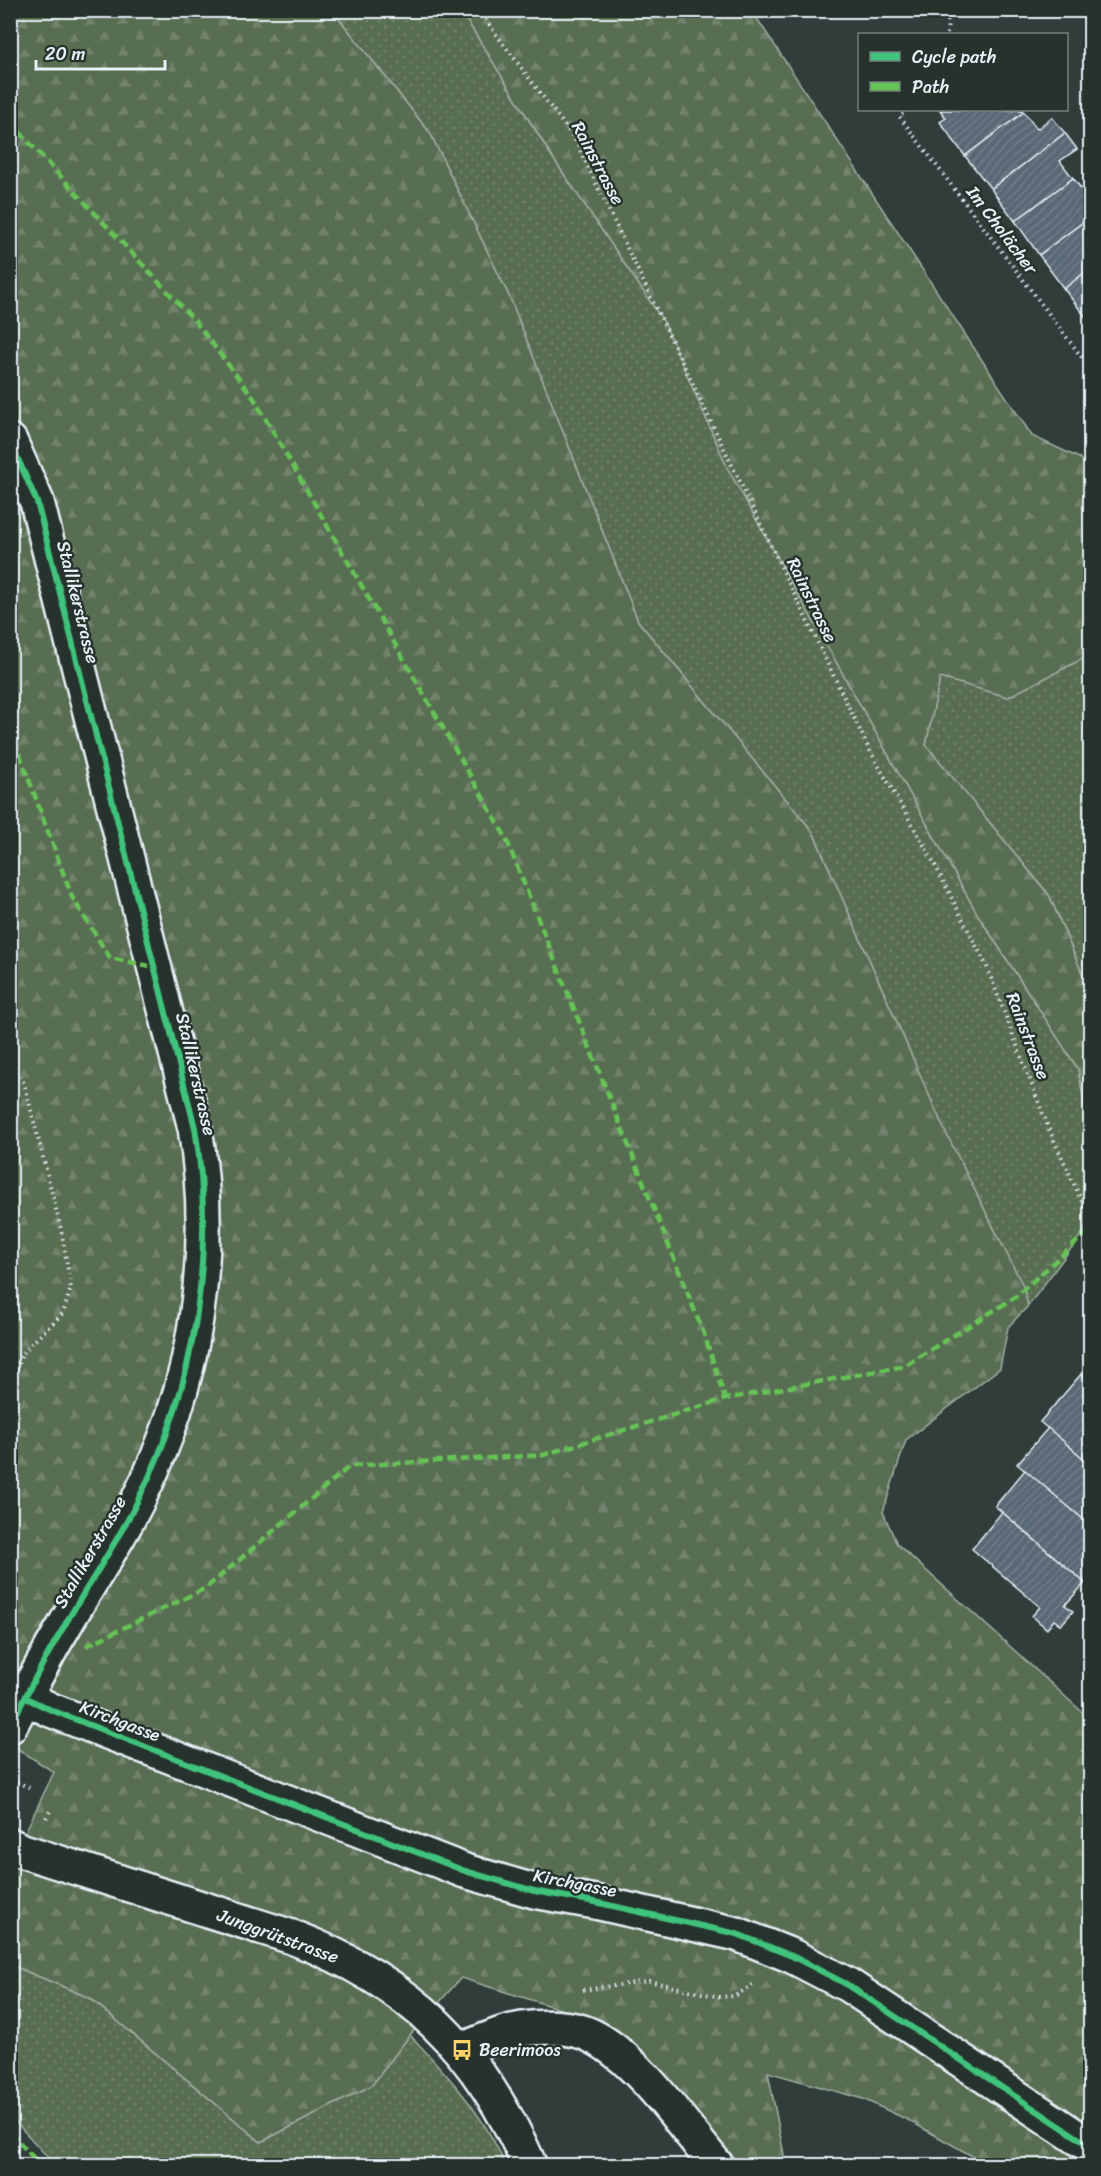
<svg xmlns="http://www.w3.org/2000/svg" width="1101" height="2176" viewBox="0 0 1101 2176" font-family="Sriracha,sans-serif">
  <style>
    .grass { fill: url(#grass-dots); stroke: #a0b0a5; stroke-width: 1.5 }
    .forest { fill: url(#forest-firs); stroke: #a0b0a5; stroke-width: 1.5 }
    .building { fill: url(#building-hatch); stroke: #e8f1f8; stroke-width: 1.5 }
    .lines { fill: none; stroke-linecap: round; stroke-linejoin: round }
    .minor-casing { stroke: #e8f1f8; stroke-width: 38 }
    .tertiary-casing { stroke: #e8f1f8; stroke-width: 38 }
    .path { stroke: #e8f1f8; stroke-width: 4; stroke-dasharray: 1.5 4.5; stroke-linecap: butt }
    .minor { stroke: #26332d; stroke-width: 33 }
    .tertiary { stroke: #26332d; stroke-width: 33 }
    .quiet { stroke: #66c356; stroke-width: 4.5; stroke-dasharray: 9 4.5; stroke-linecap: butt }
    .cycleway-casing { stroke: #26332d; stroke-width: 10 }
    .cycleway { stroke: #40c37c; stroke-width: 6 }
    .labels { text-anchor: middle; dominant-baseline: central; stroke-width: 5; stroke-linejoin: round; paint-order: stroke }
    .street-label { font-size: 18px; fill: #e8f1f8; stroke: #26332d }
    .poi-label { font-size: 18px; fill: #e8f1f8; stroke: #26332d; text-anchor: start }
  </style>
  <defs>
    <pattern id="grass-dots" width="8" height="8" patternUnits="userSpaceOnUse" patternTransform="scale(1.5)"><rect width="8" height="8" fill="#596e52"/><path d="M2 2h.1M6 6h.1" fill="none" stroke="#71836c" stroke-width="1.8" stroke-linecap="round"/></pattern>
    <pattern id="forest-firs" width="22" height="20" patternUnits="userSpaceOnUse" patternTransform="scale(1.5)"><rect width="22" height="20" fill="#596e52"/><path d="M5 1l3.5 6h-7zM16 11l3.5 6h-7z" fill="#71836c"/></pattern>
    <pattern id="building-hatch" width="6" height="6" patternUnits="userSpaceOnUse" patternTransform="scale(1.5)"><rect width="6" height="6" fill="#596774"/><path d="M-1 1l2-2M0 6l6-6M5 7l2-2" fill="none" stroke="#717d89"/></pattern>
  </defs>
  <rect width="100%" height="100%" fill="#303d3b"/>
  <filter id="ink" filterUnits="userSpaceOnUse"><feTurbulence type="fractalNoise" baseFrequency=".0167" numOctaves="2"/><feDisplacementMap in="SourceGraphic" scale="12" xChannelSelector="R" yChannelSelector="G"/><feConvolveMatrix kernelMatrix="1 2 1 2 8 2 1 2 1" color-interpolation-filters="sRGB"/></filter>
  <g filter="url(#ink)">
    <g class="grass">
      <polygon points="333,11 461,11 551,155 664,322 728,469 978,915 1078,1069 1090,1134 1090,1223 1028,1306 1023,1286 943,1127 813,832 638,621 510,298 430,133"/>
      <polygon points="1090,655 1090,992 1049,895 926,745 940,677 1008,697"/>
      <path d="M11,1965L90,1998L261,2142L372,2085L410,2035C446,2073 485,2115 505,2165H55L11,2117Z"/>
    </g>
    <g class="forest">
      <polygon points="11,11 333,11 430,133 510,298 638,621 813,832 943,1127 1023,1286 1028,1306 1008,1327 1000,1368 906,1440 883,1512 897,1544 1090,1719 1090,2165 988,2165 910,2121 863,2099 768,2072 786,2165 732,2165 601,2022 461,1978 410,2035 372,2085 261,2142 90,1998 11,1965 10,1864 54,1772 10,1744"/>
      <polygon points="461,11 754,11 758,20 1032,436 1090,463 1090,655 1008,697 940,678 926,745 1049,895 1090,992 1090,1134 1078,1069 978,915 728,469 664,322 551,155"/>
    </g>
    <g class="building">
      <polygon points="940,110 1022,110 1024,112 965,156 940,122 946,118"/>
      <polygon points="1024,112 1037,129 1052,117 1065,133 991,189 965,156"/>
      <polygon points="1065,133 1077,149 1060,161 1073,178 1015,221 991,189"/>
      <polygon points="1073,178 1086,195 1090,192 1090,217 1039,255 1015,221"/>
      <polygon points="1090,217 1090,268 1064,289 1039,255"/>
      <polygon points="1090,268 1090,320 1089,321 1064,289"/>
      <polygon points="1082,1373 1090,1380 1090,1464 1040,1422"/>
      <polygon points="1048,1428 1090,1464 1090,1525 1017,1464"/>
      <polygon points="1025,1470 1090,1525 1090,1576 1085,1583 995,1506"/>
      <polygon points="1002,1512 1085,1583 1065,1605 1073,1611 1061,1625 1054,1620 1047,1629 1032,1616 1040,1607 972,1549"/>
    </g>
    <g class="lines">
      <defs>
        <g id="minor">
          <path d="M10,1845L20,1850L292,1937C411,1982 479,2050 530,2166"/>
          <path d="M462,2050C481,2042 502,2032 522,2029C542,2026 572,2026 590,2035C637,2057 683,2125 717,2166"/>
        </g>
        <g id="tertiary">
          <path d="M10,441L37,502L195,1128C216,1254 196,1386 138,1500C116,1545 86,1587 62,1630C43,1661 27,1694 10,1726"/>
          <polyline points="26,1698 51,1710 465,1871 534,1891 595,1902 737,1934 792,1956 848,1985 1090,2146"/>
        </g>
      </defs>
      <use href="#minor" class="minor-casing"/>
      <use href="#tertiary" class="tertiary-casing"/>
      <g class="path">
        <polyline points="478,10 574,138 869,749 933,861 987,967 1048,1127 1090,1219"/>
        <polyline points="947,34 949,10"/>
        <polyline points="908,110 899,116 1090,368"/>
        <polyline points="10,1054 25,1086 61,1229 71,1288 63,1313 22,1353 10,1394"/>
        <polyline points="17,1782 30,1788"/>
        <polyline points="46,1818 51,1809"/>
        <polyline points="583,1990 649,1981 719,1997 735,1996 756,1983"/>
      </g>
      <use href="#minor" class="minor"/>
      <use href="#tertiary" class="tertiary"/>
      <g class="quiet">
        <polyline points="10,122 194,320 253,397 309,494 505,836 704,1334 725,1399"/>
        <polyline points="10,728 72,897 110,958 155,967"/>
        <polyline points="86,1646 206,1588 350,1466 543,1455 725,1399 904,1366 1014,1298 1090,1230"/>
        <polyline points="10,2132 41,2166"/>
      </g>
      <defs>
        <g id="cycleway">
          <path d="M10,441L37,502L195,1128C216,1254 196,1386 138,1500C116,1545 86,1587 62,1630C43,1661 27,1694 10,1726"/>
          <polyline points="26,1698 51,1710 465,1871 534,1891 595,1902 737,1934 792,1956 848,1985 1090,2146"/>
        </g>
      </defs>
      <use href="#cycleway" class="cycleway-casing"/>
      <use href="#cycleway" class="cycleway"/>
    </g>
  </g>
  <defs>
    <symbol id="bus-bare" viewBox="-9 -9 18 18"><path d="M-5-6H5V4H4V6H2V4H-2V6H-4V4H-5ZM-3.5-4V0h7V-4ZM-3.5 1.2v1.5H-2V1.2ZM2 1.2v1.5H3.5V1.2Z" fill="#ffd166" stroke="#26332d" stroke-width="2.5" paint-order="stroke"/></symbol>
  </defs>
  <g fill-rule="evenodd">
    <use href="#bus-bare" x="447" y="2035" width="30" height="30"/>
  </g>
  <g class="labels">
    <g class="street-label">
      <text transform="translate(598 163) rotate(62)">Rainstrasse</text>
      <text transform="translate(1002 230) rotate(53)">Im Cholächer</text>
      <text transform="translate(812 600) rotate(64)">Rainstrasse</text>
      <text transform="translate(78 602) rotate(76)">Stallikerstrasse</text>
      <text transform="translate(1028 1036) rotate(69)">Rainstrasse</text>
      <text transform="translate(196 1074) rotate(77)">Stallikerstrasse</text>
      <text transform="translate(90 1552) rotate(-60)">Stallikerstrasse</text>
      <text transform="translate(120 1721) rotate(21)">Kirchgasse</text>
      <text transform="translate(575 1883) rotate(11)">Kirchgasse</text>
      <text transform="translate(278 1936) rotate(20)">Junggrütstrasse</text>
    </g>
    <g class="poi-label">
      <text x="479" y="2050">Beerimoos</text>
    </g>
  </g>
  <rect width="1101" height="2176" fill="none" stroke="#26332d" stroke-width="36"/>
  <rect x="18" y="18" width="1065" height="2140" fill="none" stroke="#e8f1f8" stroke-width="2" filter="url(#ink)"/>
  <rect x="858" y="33" width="210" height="78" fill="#26332d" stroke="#747f7e" stroke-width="1.5"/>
  <rect x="870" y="52" width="30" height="9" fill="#40c37c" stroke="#747f7e" stroke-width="1.5"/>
  <text x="912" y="63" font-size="18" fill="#e8f1f8">Cycle path</text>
  <rect x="870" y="82" width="30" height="9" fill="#66c356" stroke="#747f7e" stroke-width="1.5"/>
  <text x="912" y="93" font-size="18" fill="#e8f1f8">Path</text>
  <path d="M36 60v9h129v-9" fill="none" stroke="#e8f1f8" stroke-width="3"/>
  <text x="45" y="60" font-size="18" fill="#e8f1f8" stroke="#26332d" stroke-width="4.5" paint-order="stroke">20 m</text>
</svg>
